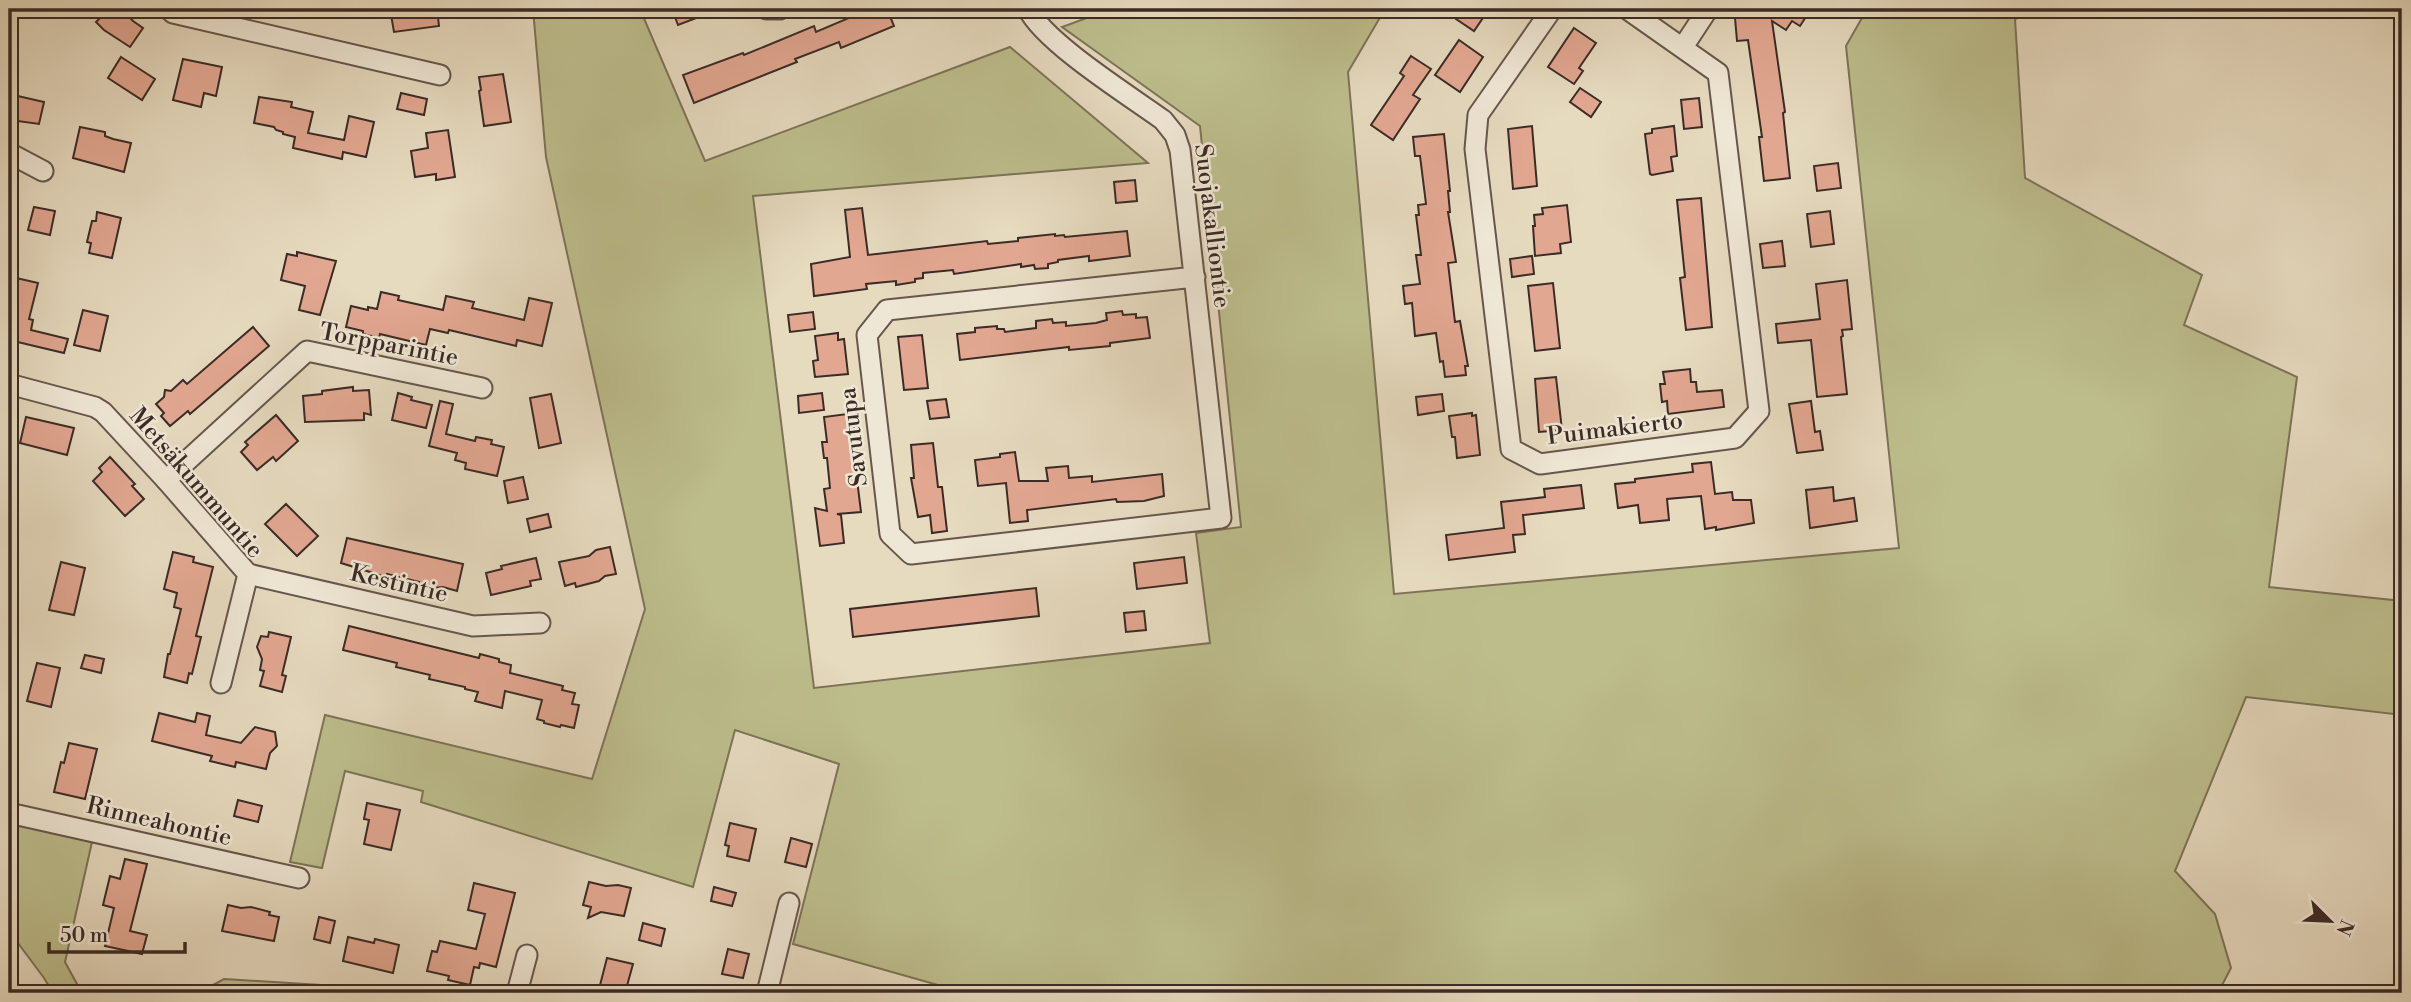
<svg xmlns="http://www.w3.org/2000/svg" width="2411" height="1002" viewBox="0 0 2411 1002" font-family="'Libre Bodoni',serif">
  <style>
    .green { fill: #bdbd8c; stroke: #7c7458; stroke-width: 2 }
    .building { fill: #e2a791; stroke: #3b2b25; stroke-width: 2 }
    .lines { fill: none; stroke-linecap: round; stroke-linejoin: round }
    .minor-casing { stroke: #66574c; stroke-width: 23 }
    .minor { stroke: #efe7d5; stroke-width: 19 }
    .labels { text-anchor: middle; dominant-baseline: central; stroke-width: 5; stroke-linejoin: round; paint-order: stroke }
    .street-label { font-size: 24px; fill: #3b2b25; stroke: #efe7d5 }
  </style>
  <rect width="100%" height="100%" fill="#e6dabf"/>
  <filter id="stains"><feTurbulence type="fractalNoise" baseFrequency=".00286" numOctaves="4"/><feColorMatrix values="0 0 0 0 .2 0 0 0 0 .09 0 0 0 0 .02 0 0 0 .5 -.17"/></filter>
  <radialGradient id="worn" r=".72"><stop offset=".6" stop-color="#630" stop-opacity="0"/><stop offset="1" stop-color="#630" stop-opacity=".3"/></radialGradient>
  <g class="green">
    <polygon points="533,9 640,9 705,161 1010,47 1148,163 753,196 814,688 1210,643 1196,533 1241,527 1200,126 1062,27 1111,9 1385,9 1348,72 1394,594 1899,548 1846,46 1867,9 2044,9 2015,19 2025,178 2202,275 2184,325 2297,377 2269,587 2402,601 2402,715 2246,697 2175,871 2215,914 2231,968 2218,993 945,993 945,987 793,944 839,764 735,730 693,887 421,802 423,791 345,771 322,868 290,862 325,715 592,779 645,609 546,157"/>
    <polygon points="9,822 92,842 65,962 82,993 53,993 44,978 9,931"/>
    <polygon points="224,979 401,990 413,993 198,993"/>
  </g>
  <g class="building">
    <polygon points="89,9 122,9 133,21 143,28 130,47 104,30 96,22 99,19"/>
    <polygon points="390,9 437,9 439,26 394,32"/>
    <polygon points="672,9 716,9 717,10 678,25"/>
    <polygon points="862,9 887,9 894,26 841,48 839,42 795,59 797,62 694,103 683,75 743,53 744,55 814,26 816,32 863,12"/>
    <polygon points="1462,9 1489,9 1474,31 1456,19"/>
    <polygon points="1754,9 1811,9 1800,26 1792,21 1786,30 1772,21 1785,112 1783,113 1790,178 1764,181 1759,137 1762,137 1748,40 1737,41 1735,18 1763,15"/>
    <polygon points="1574,28 1596,43 1579,68 1583,71 1574,84 1548,67"/>
    <polygon points="1459,40 1483,57 1460,92 1435,75"/>
    <polygon points="1411,56 1431,69 1413,95 1420,99 1393,140 1371,125 1404,76 1400,73"/>
    <polygon points="121,57 155,79 142,100 108,78"/>
    <polygon points="183,59 222,67 216,96 204,93 201,107 173,100"/>
    <polygon points="503,74 511,122 484,126 479,91 481,90 479,77"/>
    <polygon points="1580,88 1601,102 1591,117 1570,102"/>
    <polygon points="401,93 427,99 424,115 397,109"/>
    <polygon points="9,94 44,102 39,124 18,121 9,131"/>
    <polygon points="259,97 292,102 291,107 313,112 308,133 344,140 349,116 374,122 366,157 343,152 342,159 293,148 295,137 283,134 283,132 276,130 274,127 254,123"/>
    <polygon points="1699,98 1702,127 1684,129 1681,100"/>
    <polygon points="1532,126 1537,186 1513,189 1508,129"/>
    <polygon points="1674,126 1677,156 1671,157 1673,171 1652,175 1650,174 1645,134 1652,133 1652,129"/>
    <polygon points="80,127 105,132 105,136 113,139 131,143 124,172 73,158"/>
    <polygon points="448,130 455,177 436,180 436,174 415,177 411,151 428,148 426,133"/>
    <polygon points="1444,134 1450,191 1448,191 1450,212 1448,212 1456,262 1448,263 1455,322 1460,321 1468,366 1465,366 1466,375 1445,377 1443,361 1440,362 1436,333 1415,336 1412,303 1405,304 1403,286 1420,284 1416,255 1421,255 1416,215 1419,215 1418,205 1426,204 1420,156 1415,156 1413,137"/>
    <polygon points="1838,163 1841,188 1817,191 1814,166"/>
    <polygon points="1135,180 1137,201 1116,203 1114,182"/>
    <polygon points="1701,198 1712,327 1686,330 1680,278 1685,277 1677,200"/>
    <polygon points="1567,205 1571,242 1560,244 1561,253 1535,256 1533,226 1535,226 1534,215 1543,214 1542,208"/>
    <polygon points="34,207 55,211 50,235 28,230"/>
    <polygon points="862,208 868,255 987,241 988,244 1018,241 1018,238 1055,234 1055,236 1064,235 1065,237 1127,231 1130,256 1089,261 1089,256 1058,260 1058,262 1048,264 1048,268 1035,269 1034,265 1021,267 1021,264 954,274 953,270 923,273 923,278 915,279 915,282 896,285 896,281 866,284 867,289 814,296 811,264 850,257 845,210"/>
    <polygon points="1830,211 1834,244 1811,247 1807,214"/>
    <polygon points="97,212 121,218 112,258 89,253 91,243 87,242 92,221 96,221"/>
    <polygon points="1782,241 1785,266 1763,268 1760,244"/>
    <polygon points="297,252 336,261 320,315 299,310 305,286 281,280 287,254 297,256"/>
    <polygon points="1532,256 1534,274 1512,277 1510,259"/>
    <polygon points="12,277 38,283 29,319 33,320 31,330 68,339 64,353 9,340 12,316 9,316 9,290"/>
    <polygon points="1847,280 1852,329 1842,330 1843,336 1841,337 1847,394 1817,397 1811,340 1778,343 1776,324 1820,319 1816,284"/>
    <polygon points="1553,283 1560,348 1535,351 1528,286"/>
    <polygon points="381,292 399,296 398,300 443,310 446,296 474,302 472,308 524,320 529,298 552,303 542,346 517,340 516,346 449,330 448,333 430,329 426,345 380,334 379,338 363,334 363,331 346,327 351,306 368,310 368,307 377,309"/>
    <polygon points="83,310 108,316 100,351 74,345"/>
    <polygon points="1122,311 1123,315 1136,314 1136,318 1147,317 1150,338 1110,343 1110,346 1069,350 1069,347 960,360 957,334 975,332 975,328 997,326 997,329 1004,329 1005,332 1036,328 1036,321 1052,319 1053,323 1066,322 1066,326 1096,323 1107,320 1106,313"/>
    <polygon points="813,312 815,329 790,332 788,315"/>
    <polygon points="253,327 269,346 190,414 188,411 170,426 161,416 164,413 156,404 164,397 165,390 171,391 183,380 187,384"/>
    <polygon points="838,333 838,340 844,339 848,374 815,377 813,361 818,360 815,336"/>
    <polygon points="922,335 928,388 904,390 898,337"/>
    <polygon points="1690,369 1691,382 1696,382 1697,392 1722,390 1724,407 1668,414 1667,401 1662,402 1660,384 1665,384 1663,372"/>
    <polygon points="1556,377 1562,430 1539,432 1535,379"/>
    <polygon points="353,387 353,391 369,390 371,415 364,413 364,420 305,422 303,396 322,394 322,391"/>
    <polygon points="398,393 412,397 411,400 432,405 426,428 392,420"/>
    <polygon points="822,393 824,410 799,413 798,396"/>
    <polygon points="551,394 561,443 539,448 530,398"/>
    <polygon points="1442,394 1444,411 1418,415 1416,397"/>
    <polygon points="946,399 949,417 930,419 927,401"/>
    <polygon points="440,401 453,404 446,434 475,441 476,437 492,440 491,444 504,447 497,476 465,469 466,463 455,460 457,453 429,446"/>
    <polygon points="1811,401 1815,432 1820,431 1823,450 1797,453 1789,404"/>
    <polygon points="1472,413 1472,416 1476,415 1480,455 1457,458 1455,437 1452,437 1449,416"/>
    <polygon points="847,414 848,421 853,420 857,455 854,455 861,512 837,514 841,515 844,543 820,546 815,508 827,511 824,489 830,488 827,458 824,458 822,442 827,442 824,417"/>
    <polygon points="276,415 298,441 276,461 273,457 257,470 241,452 248,445 245,442"/>
    <polygon points="26,417 74,428 67,455 20,443"/>
    <polygon points="933,443 938,487 942,487 947,531 932,533 930,515 918,517 911,478 914,478 911,445"/>
    <polygon points="1015,452 1019,481 1048,481 1046,468 1068,466 1069,478 1092,476 1092,482 1162,474 1164,496 1144,501 1117,502 1116,499 1027,510 1028,521 1010,523 1006,483 978,486 975,460 1000,457 1000,454"/>
    <polygon points="110,457 135,484 132,486 144,499 125,516 93,481 102,472 99,468"/>
    <polygon points="1711,462 1715,494 1732,492 1733,500 1751,500 1754,523 1716,530 1716,527 1705,529 1701,496 1667,499 1669,520 1640,523 1638,505 1618,508 1615,484 1635,482 1635,479 1693,472 1692,464"/>
    <polygon points="523,477 528,499 508,503 504,481"/>
    <polygon points="1581,485 1584,508 1523,515 1525,534 1513,535 1515,552 1449,560 1446,535 1504,528 1501,502 1545,497 1544,489"/>
    <polygon points="1833,487 1834,501 1854,498 1857,521 1810,528 1806,490"/>
    <polygon points="286,504 318,536 297,556 265,524"/>
    <polygon points="548,514 551,527 530,532 527,519"/>
    <polygon points="347,538 463,564 457,591 443,587 433,588 418,584 419,582 387,574 386,577 341,563"/>
    <polygon points="610,547 616,574 605,576 599,581 576,587 575,583 565,586 559,562 589,556 596,550"/>
    <polygon points="173,552 194,557 193,562 213,567 196,636 201,637 192,674 189,673 187,683 164,677 168,654 170,654 181,609 174,607 177,593 164,589"/>
    <polygon points="1184,557 1187,583 1137,589 1134,563"/>
    <polygon points="536,558 541,579 530,581 531,586 491,595 486,573 502,569 501,566"/>
    <polygon points="61,562 85,568 74,615 49,610"/>
    <polygon points="1036,588 1039,616 853,637 850,609"/>
    <polygon points="1144,611 1146,630 1126,632 1124,613"/>
    <polygon points="349,626 479,658 480,654 499,659 499,662 511,665 510,673 563,686 562,690 575,693 572,704 579,705 574,728 561,725 560,727 544,723 544,721 537,719 542,700 505,691 502,708 475,701 478,692 465,689 465,687 429,679 430,675 396,667 397,663 343,650"/>
    <polygon points="269,632 291,637 282,675 286,676 282,692 260,686 264,671 260,670 262,659 257,647 261,636 268,637"/>
    <polygon points="85,655 104,659 101,673 81,668"/>
    <polygon points="37,663 60,668 51,707 27,701"/>
    <polygon points="159,713 195,722 197,713 210,716 206,735 241,743 255,727 275,732 277,746 270,753 266,769 236,762 235,767 210,761 212,756 152,741"/>
    <polygon points="69,743 97,749 85,799 54,792 61,762 64,763"/>
    <polygon points="238,800 262,806 258,822 234,816"/>
    <polygon points="367,803 400,810 391,850 364,844 369,820 364,819"/>
    <polygon points="730,823 756,829 749,861 727,856 729,846 725,845"/>
    <polygon points="791,838 812,844 806,867 785,862"/>
    <polygon points="125,859 147,864 130,931 147,935 142,954 105,946 114,908 103,905 110,876 120,879"/>
    <polygon points="589,882 606,886 618,885 631,888 624,916 601,912 588,918 591,907 583,905"/>
    <polygon points="474,883 515,893 496,967 480,963 479,968 474,967 470,985 448,980 449,976 427,971 432,951 437,952 440,941 476,949 485,914 468,910"/>
    <polygon points="714,887 736,893 732,906 711,901"/>
    <polygon points="228,905 241,908 251,907 270,912 269,915 279,917 274,941 222,931"/>
    <polygon points="319,917 335,921 330,943 314,939"/>
    <polygon points="643,923 665,929 661,946 639,940"/>
    <polygon points="348,937 374,943 375,939 399,945 393,973 343,961"/>
    <polygon points="728,949 749,954 743,978 722,974"/>
    <polygon points="607,958 633,964 625,993 598,993"/>
  </g>
  <g class="lines">
    <defs>
      <g id="minor">
        <polyline points="169,9 173,13 440,75"/>
        <polyline points="766,9 780,9"/>
        <path d="M1028,9C1045,43 1130,96 1163,120L1175,135L1180,150L1221,518L911,554L890,534L867,335L887,310L1195,277"/>
        <polyline points="1552,9 1478,115 1475,149 1511,449 1540,464 1735,438 1759,411 1718,73 1627,9"/>
        <polyline points="1683,47 1708,9"/>
        <polyline points="9,153 43,171"/>
        <polyline points="9,384 95,407 103,412 166,480 248,574 221,683"/>
        <polyline points="166,480 307,351 482,388"/>
        <polyline points="248,574 473,626 540,623"/>
        <polyline points="9,813 299,878"/>
        <polyline points="517,993 527,955"/>
        <polyline points="767,993 789,903"/>
      </g>
    </defs>
    <use href="#minor" class="minor-casing"/>
    <use href="#minor" class="minor"/>
  </g>
  <g class="labels">
    <g class="street-label">
      <text transform="translate(1212 226) rotate(83)">Suojakalliontie</text>
      <text transform="translate(389 345) rotate(11)">Torpparintie</text>
      <text transform="translate(1615 429) rotate(-7)">Puimakierto</text>
      <text transform="translate(854 437) rotate(-97)">Savutupa</text>
      <text transform="translate(196 483) rotate(49)">Metsäkummuntie</text>
      <text transform="translate(399 584) rotate(13)">Kestintie</text>
      <text transform="translate(159 822) rotate(13)">Rinneahontie</text>
    </g>
  </g>
  <rect width="2411" height="1002" fill="none" stroke="#e6dabf" stroke-width="35"/>
  <rect x="10" y="10" width="2390" height="981" fill="none" stroke="#3b2b25" stroke-width="3.5"/>
  <rect x="18" y="18" width="2376" height="967" fill="none" stroke="#3b2b25" stroke-width="2"/>
  <g transform="translate(2330 921) rotate(114)" stroke="#efe7d5" stroke-width="5" paint-order="stroke">
  <path d="M0-5L12 26L0 18L-12 26Z" fill="#3b2b25"/>
  <text y="-10" font-size="19" font-weight="bold" text-anchor="middle" fill="#3b2b25">N</text>
  </g>
  <path d="M49 942v10h136v-10" fill="none" stroke="#3b2b25" stroke-width="3.5"/>
  <text x="60" y="942" font-size="21" fill="#3b2b25" stroke="#efe7d5" stroke-width="5" paint-order="stroke">50 m</text>
  <rect width="100%" height="100%" filter="url(#stains)"/>
  <rect width="100%" height="100%" fill="url(#worn)"/>
</svg>
